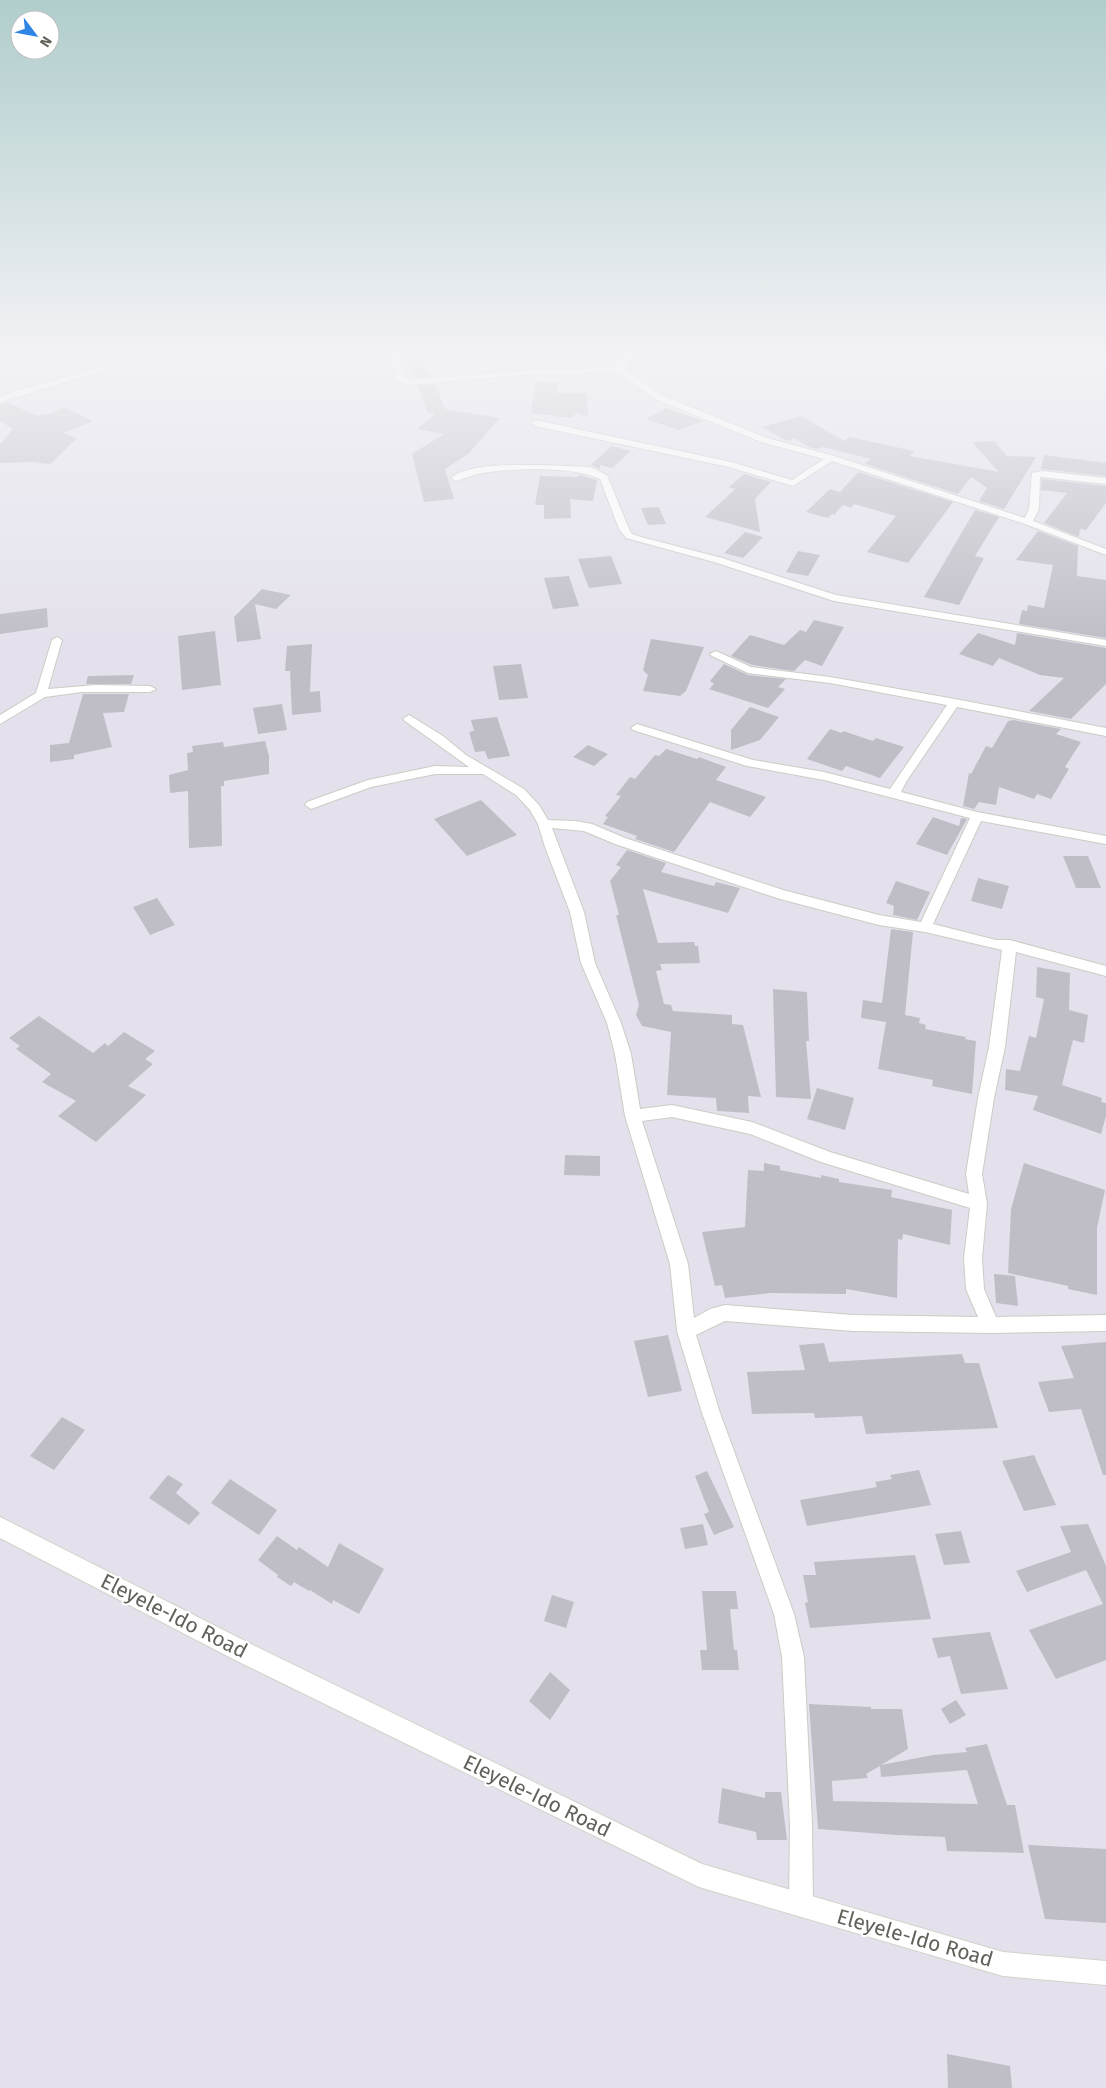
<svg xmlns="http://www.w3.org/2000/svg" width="1106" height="2088" viewBox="0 0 1106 2088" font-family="'Fira Sans',sans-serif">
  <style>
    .building { fill: #bfbec7; fill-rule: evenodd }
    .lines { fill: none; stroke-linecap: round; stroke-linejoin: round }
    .minor-casing { stroke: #ccccc5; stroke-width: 2 }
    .secondary-casing { stroke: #d2d3ca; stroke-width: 2 }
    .minor { fill: #fff; fill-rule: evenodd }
    .secondary { fill: #fff; fill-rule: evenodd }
    .labels { text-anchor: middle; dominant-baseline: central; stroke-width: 4; stroke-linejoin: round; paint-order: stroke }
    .near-street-label { font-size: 21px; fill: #62625a; stroke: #fff }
  </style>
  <rect width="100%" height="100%" fill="#e4e1ec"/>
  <g class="building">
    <polygon points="405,351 417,351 431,376 414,378"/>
    <polygon points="536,381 558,382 556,393 587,393 588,416 576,413 572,418 531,413"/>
    <polygon points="435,384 445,409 500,418 468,454 445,469 454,499 424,502 412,454 444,434 417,429 435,414 427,412 418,386"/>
    <polygon points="6,402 38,416 44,414 47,415 64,407 93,421 63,433 77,438 50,464 33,462 0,463 0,444 13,429 0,421 0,404"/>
    <polygon points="666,408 704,421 678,430 646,419"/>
    <polygon points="801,416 844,441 849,437 914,451 910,456 999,472 972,442 994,441 1007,456 1036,457 1004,509 979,501 987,488 971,477 958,494 865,464 871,459 823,447 816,449 809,447 794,438 787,441 762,427"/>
    <polygon points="611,446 631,451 612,468 600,465 600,469 591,465"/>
    <polygon points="1044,455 1106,463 1106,476 1041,469"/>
    <polygon points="858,472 953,502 908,563 867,552 896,516 854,504 851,508 843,505 834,515 832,514 828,518 806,512 830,489 840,492"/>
    <polygon points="744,474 771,482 755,499 760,532 705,517 735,489 729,487"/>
    <polygon points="580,475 597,480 593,501 570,499 571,518 544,519 544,505 535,505 540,476 578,477"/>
    <polygon points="1042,479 1106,486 1106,503 1086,530 1080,529 1079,537 1044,523 1067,493 1041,490"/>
    <polygon points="659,507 666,524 648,525 641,508"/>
    <polygon points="975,510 999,517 975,556 984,558 959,605 924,597"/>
    <polygon points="1038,531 1078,546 1077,576 1106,580 1106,638 1019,624 1022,610 1027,611 1028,605 1044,608 1053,565 1016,560"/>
    <polygon points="745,532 763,537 743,558 724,553"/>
    <polygon points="798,551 820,555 808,576 786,572"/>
    <polygon points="611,556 622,584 589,588 578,559"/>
    <polygon points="569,576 579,606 553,609 544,578"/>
    <polygon points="262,589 291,595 276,609 255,604 261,639 237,642 234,617"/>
    <polygon points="47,608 48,627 0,634 0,614"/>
    <polygon points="814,620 844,627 822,666 805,660 794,671 752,665 731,656 750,635 784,645 800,630 806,632"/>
    <polygon points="215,631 221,685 182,690 178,636"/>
    <polygon points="978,633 1015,645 1017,633 1106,648 1106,684 1071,719 1029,711 1064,678 1040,675 999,658 993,666 959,654"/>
    <polygon points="651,639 704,647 686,691 680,696 643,691 648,675 643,670"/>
    <polygon points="312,644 310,692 320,691 321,712 292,715 290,671 285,671 287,646"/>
    <polygon points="521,664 528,698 499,700 493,666"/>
    <polygon points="724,664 748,675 786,679 778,687 785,689 768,708 709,689 714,684 710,681"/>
    <polygon points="134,675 131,684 86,684 88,676"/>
    <polygon points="83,694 129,694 124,712 103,713 112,747 74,755 74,759 50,762 50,745 69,743"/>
    <polygon points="282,704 287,730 258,734 253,708"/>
    <polygon points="750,707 779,717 760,740 731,750 731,730"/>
    <polygon points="497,717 510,756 488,759 485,751 475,752 469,732 474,731 471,720"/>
    <polygon points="1014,720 1061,729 1056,734 1081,742 1065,767 1069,769 1051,799 1037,794 1034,799 999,787 996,805 979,802 974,809 963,806 969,773 971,774 986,746 992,748 1008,721"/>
    <polygon points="830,729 842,733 843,731 873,741 876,738 904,747 880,778 846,766 842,771 807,759"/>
    <polygon points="265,741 269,756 269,774 224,781 224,786 221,786 222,846 189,848 188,791 170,793 169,775 188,770 187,753 193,752 192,746 223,742 224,747"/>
    <polygon points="588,745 608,754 594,766 573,757"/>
    <polygon points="666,749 697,759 699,757 726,767 716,780 766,797 750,817 710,802 674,852 635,839 637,836 603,824 608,817 605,816 621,796 616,795 630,777 635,779 655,755 659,756"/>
    <polygon points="481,800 517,835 467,856 434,819"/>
    <polygon points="933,817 959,826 961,818 967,819 947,855 916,844"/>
    <polygon points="627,850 666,863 661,872 714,886 716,882 740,888 728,913 643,889 658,943 694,942 695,946 698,946 700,963 660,964 662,970 656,971 664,1004 671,1005 673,1011 732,1015 732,1024 743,1025 761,1097 748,1096 749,1113 717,1111 716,1098 667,1095 671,1032 642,1026 636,1015 639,1005 616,915 619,915 610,881 621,867 616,865"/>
    <polygon points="1063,856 1088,856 1101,888 1076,888"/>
    <polygon points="978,878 1009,886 1002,909 971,901"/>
    <polygon points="896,881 930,892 917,920 893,915 894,906 886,903"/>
    <polygon points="157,898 175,925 150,935 133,907"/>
    <polygon points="891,929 913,932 905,1015 920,1018 919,1023 926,1025 925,1029 966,1037 965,1039 976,1041 972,1094 932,1086 933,1080 878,1069 886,1022 861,1018 863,1000 882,1003"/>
    <polygon points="1037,967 1070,973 1069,1010 1088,1015 1084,1043 1073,1040 1062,1085 1102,1098 1101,1102 1106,1103 1106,1116 1101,1134 1033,1110 1038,1096 1005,1090 1006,1069 1020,1071 1029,1036 1036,1038 1044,999 1036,997"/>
    <polygon points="773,989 807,992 809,1041 806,1041 811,1099 776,1097"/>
    <polygon points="39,1016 93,1053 105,1043 108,1046 124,1032 155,1051 145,1059 153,1064 128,1086 146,1095 96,1142 58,1116 76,1101 42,1082 51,1074 16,1049 20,1046 9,1038"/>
    <polygon points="817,1088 854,1098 845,1130 807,1119"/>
    <polygon points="565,1155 600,1156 600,1176 564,1175"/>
    <polygon points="764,1163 780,1166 780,1170 821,1178 821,1175 839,1179 839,1182 892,1190 891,1197 952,1210 950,1245 903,1234 902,1240 898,1239 897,1298 846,1289 846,1294 770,1293 725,1298 722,1285 715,1286 702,1232 745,1227 748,1170 764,1171"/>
    <polygon points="1024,1163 1105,1190 1097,1228 1097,1295 1068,1289 1068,1286 1008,1273 1011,1209"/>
    <polygon points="994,1274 1015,1276 1018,1306 996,1303"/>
    <polygon points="668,1335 682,1391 648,1397 634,1341"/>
    <polygon points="1106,1342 1106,1475 1103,1475 1081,1409 1049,1412 1038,1382 1074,1378 1061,1346"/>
    <polygon points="824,1343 829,1362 962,1354 965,1363 979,1363 998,1428 866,1434 862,1416 815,1418 814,1413 752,1414 747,1372 805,1370 799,1345"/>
    <polygon points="62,1417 85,1430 54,1470 30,1456"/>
    <polygon points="1034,1455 1056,1505 1024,1511 1002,1461"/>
    <polygon points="919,1470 931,1505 807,1526 800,1500 877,1487 875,1482 892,1479 890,1475"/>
    <polygon points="707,1471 734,1527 714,1535 704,1514 709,1512 695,1476"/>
    <polygon points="168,1475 183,1484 176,1493 200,1513 189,1525 149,1498"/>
    <polygon points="230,1479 277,1510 259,1535 211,1503"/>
    <polygon points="703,1524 708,1545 685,1549 680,1528"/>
    <polygon points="1088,1524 1106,1566 1106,1660 1056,1679 1029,1630 1103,1604 1086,1570 1027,1592 1016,1571 1071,1552 1060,1526"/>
    <polygon points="961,1531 970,1563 944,1565 935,1534"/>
    <polygon points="277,1536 297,1550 299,1547 328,1567 339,1543 384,1569 359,1614 333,1600 332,1604 310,1590 309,1591 294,1582 291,1586 277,1577 278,1575 258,1560"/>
    <polygon points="915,1555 931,1619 810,1628 805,1603 808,1602 803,1575 816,1575 814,1562"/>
    <polygon points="702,1591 736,1591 738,1609 730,1609 734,1650 737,1650 739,1670 702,1670 700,1650 707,1650"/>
    <polygon points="552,1595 574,1602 566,1628 544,1621"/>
    <polygon points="990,1632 1008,1689 961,1694 950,1656 938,1658 932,1638"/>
    <polygon points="550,1672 570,1690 550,1720 529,1701"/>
    <polygon points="956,1700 966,1715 950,1724 941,1709"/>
    <path d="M809,1704L871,1707V1709H902L908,1749L881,1765L933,1755L967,1752L965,1748L987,1744L1007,1805H1015L1024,1853L947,1851L945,1837L896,1835L818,1829ZM880,1766L881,1777L967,1770L978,1804L833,1801L832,1781L868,1778L866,1774Z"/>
    <polygon points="722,1788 765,1798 765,1792 781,1792 787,1840 757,1840 756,1832 718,1823"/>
    <polygon points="1028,1845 1106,1849 1106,1923 1045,1919"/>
    <polygon points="947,2054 1010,2066 1012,2088 948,2088"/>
  </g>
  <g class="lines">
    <defs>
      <g id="minor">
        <polygon points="154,351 166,351 0,402 0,396"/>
        <polygon points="391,351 399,351 405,379 409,380 532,370 573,370 619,366 626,351 634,351 625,370 661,395 767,438 834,456 1025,518 1029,509 1032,473 1042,471 1106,478 1106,484 1040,477 1039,509 1033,521 1106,549 1106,555 1025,524 832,461 793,486 729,467 535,426 531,423 535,420 731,462 792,480 824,459 761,442 655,399 617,371 573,374 532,374 408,385 397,380"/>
        <path d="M541,465L590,467L607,475L629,529L632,534L641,537L722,558L836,595L1106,640V646L834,601L714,562L626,538L619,529L600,479C574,466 511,468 482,473C473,475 465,478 456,481L451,478C469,463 518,465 541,465Z"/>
        <polygon points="57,637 62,640 48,689 96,685 150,686 156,689 150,692 82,692 45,697 0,724 0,715 36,693 52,640"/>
        <path d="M716,651L751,667L830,677L955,699L1106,728V736L957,707L906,782L901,792L977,812L1106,836V844L981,821L933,924L996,940H1010L1106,966V976L1016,952L1005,1047L994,1098L982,1174L987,1204L982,1258L984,1289L996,1317L1106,1315V1331L991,1333L853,1331L725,1321L696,1335L720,1413L794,1614L804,1657L812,1824L813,1905L809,1913L801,1917L793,1913L789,1905L790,1824L782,1657L774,1614L702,1413L677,1331L670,1264L625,1116L615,1054L607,1023L581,963L570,912L545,847L538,824L530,810L516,795L483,774H435L371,787L311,809L305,805L307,802L368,780L435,766L469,767L405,721L403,719L409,715L443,736L466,755L524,789L539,805L548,820L576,821L592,824L625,838L783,890L879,915L921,922L970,818L824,780L747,766L633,730L631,728L637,724L753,760L824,772L890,789L947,705L830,683L748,673L712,656L710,654ZM552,828L584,831L615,844L780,899L879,925L925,932L1002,950L989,1047L978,1098L966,1174L969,1194L830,1152L752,1122L672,1105L640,1109L631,1054L621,1023L595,963L584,912ZM672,1117L750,1134L821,1162L970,1208L964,1258L966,1289L978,1317L853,1315L725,1305L710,1309L694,1318L688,1264L642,1121Z"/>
      </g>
      <polygon id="secondary" points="0,1517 253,1645 702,1864 1003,1952 1106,1961 1106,1985 1003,1976 699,1887 237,1661 0,1538"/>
    </defs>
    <use href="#minor" class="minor-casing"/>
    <use href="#secondary" class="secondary-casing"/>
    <use href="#minor" class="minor"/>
    <use href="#secondary" class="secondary"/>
  </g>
  <linearGradient id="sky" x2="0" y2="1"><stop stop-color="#b0cdcc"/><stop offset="0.55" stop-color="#f3f2f6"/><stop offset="1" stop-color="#f3f2f6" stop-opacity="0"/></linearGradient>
  <rect width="1106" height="643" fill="url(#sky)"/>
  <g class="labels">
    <g class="near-street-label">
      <text transform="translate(174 1616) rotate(27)">Eleyele-Ido Road</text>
      <text transform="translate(537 1796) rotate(26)">Eleyele-Ido Road</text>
      <text transform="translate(915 1938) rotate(16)">Eleyele-Ido Road</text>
    </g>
  </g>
  <g transform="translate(35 35) rotate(122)"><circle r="24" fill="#ffffff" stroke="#c0c0bd"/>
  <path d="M0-4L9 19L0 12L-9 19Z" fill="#2f85e5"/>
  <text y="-8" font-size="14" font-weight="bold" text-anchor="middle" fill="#62625a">N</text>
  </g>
</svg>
